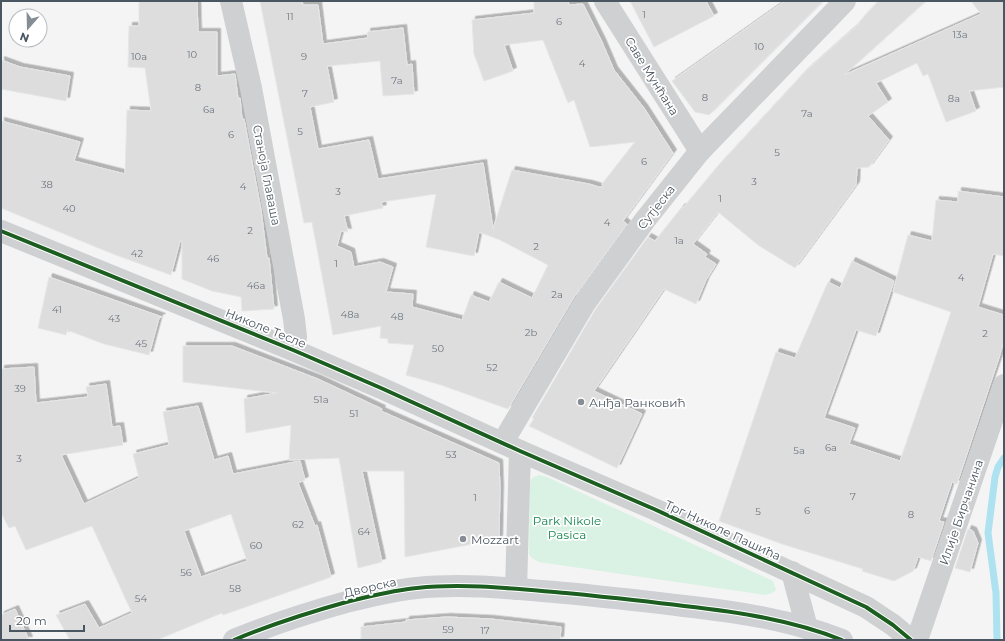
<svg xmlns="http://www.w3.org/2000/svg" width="1005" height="641" viewBox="0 0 1005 641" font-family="Montserrat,sans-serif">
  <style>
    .green { fill: #d9f2e3 }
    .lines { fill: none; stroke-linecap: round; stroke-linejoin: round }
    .stream { stroke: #aee2f0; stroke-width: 7 }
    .building { fill: #ddddde; stroke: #e5e6e7; fill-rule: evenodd; filter: url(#shadow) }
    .street { stroke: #ced0d2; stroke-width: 22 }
    .secondary { stroke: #ced0d4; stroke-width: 22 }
    .cycleway-casing { stroke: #fff; stroke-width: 6 }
    .cycleway { stroke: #1b5e20; stroke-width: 4 }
    .poi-dot { fill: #868d94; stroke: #fff; stroke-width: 1.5 }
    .labels { text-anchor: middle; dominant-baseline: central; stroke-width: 3.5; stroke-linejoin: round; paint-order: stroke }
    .number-label { font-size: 10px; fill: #707881 }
    .street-label { font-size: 12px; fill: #4a5661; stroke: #fff }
    .poi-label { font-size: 12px; fill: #4a5661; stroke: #fff; text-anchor: start }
    .park-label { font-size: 12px; fill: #17864f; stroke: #fff }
  </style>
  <defs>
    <filter id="shadow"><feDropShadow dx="3.5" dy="-3.5" stdDeviation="0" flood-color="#0004"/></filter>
  </defs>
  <rect width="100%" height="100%" fill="#f4f4f4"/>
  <polygon class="green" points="539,475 547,477 773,581 776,590 772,593 766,595 539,562 532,558 529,554 530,482 532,478"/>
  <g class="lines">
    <polyline class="stream" points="997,640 996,593 988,533 995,477 998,467 1004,458"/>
  </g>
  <g class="building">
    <polygon points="139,1 197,1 198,32 217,32 217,76 235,74 238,99 240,98 242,119 244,119 261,210 267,258 269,258 274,309 242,311 241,297 212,291 182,279 182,241 180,241 171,275 113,254 1,208 1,121 80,142 74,161 125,174 127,110 151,111 145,68 128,67 129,26 139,26"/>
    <path d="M260,1H302L303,5H318L323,44L368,38L367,32L403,28L407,65L412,64L414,94L383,96L380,61L327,66L334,102L310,107L318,149L369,140L378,179L483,163L493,229L512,170L589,184L599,187H603L602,184L635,142L590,147L574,100L568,103L543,40L504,45L513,71L484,81L474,54L472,20L534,13V1H568L569,5L583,4L602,42L614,70L644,108L673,153L623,221L627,224L574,297L508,409L441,385L406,375L414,345L388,343V339L380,338L381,326L333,335L312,222L304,223ZM436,194L426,247L474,256L479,232L500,240L548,265L532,298L499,282L489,302L471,295L462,320L412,307L413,294L386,292L393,267L380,262L354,267L351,252L337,246L341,231L348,232L344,216L383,208L381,202Z"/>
    <polygon points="630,1 706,1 714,16 654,47"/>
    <polygon points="785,1 823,1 709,115 695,112 672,81"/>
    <polygon points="879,1 926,1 844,75 981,14 971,1 1004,1 1004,87 969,91 976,111 946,122 928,74 923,76 917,63 876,83 888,102 868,116 889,140 869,167 857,168 856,185 795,268 758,245 718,212 693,244 707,254 705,257 716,264 706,280 696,304 664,289 594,391 642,414 617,468 529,426 534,419 532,418 595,310 648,237 655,241 682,207 683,208 718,166 804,73 860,23 859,22"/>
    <polygon points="1,60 20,67 70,76 66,101 1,89"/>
    <polygon points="958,191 1004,197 1004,256 993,254 978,307 1004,315 1004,340 999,358 957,484 952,482 939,521 944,522 931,561 918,557 913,571 894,581 862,571 863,569 782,544 719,521 776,352 795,358 828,282 840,288 852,261 894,281 876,336 856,330 824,418 855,428 849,444 900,461 951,312 893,292 908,235 932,241 936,200 958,202"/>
    <polygon points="49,277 162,317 158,318 159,318 149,355 104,344 67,330 66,335 38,328"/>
    <polygon points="183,346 232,346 318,379 382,409 381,411 499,463 500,488 499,539 405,557 404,471 362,471 382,562 358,568 339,458 289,460 291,425 246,433 244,399 277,393 183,382"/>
    <path d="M34,367L36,403L88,397L86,387L106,384L112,427L120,426L123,445L61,455L84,504L139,478L133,454L169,445L163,412L198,406L214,460L228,456L233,474L300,461L305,480L298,483L315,526L317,525L331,577L223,615L222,613L157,640H70L56,615L85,604L99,628L132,613L92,526L26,550L15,526L9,528L1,513V369ZM231,514L247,561L201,577L184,531Z"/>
    <polygon points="968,529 973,531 978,543 970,572 955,568"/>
    <polygon points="15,609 29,640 1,640 1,615"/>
    <polygon points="447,617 491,619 561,627 560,640 361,640 361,627 406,622 406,620"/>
  </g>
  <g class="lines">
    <g class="street">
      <polyline points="231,1 251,88 294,319 296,337 293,350"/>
      <polyline points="605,1 700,151"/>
      <polyline points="1,231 293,350 381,388 520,451 654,509 866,607 893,625 911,640"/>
      <polyline points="503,442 585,303 645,220 700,151 845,1"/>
      <polyline points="792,572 807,628"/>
      <polyline points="516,589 520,451"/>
      <polyline points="917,640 1004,385"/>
    </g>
    <path class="secondary" d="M234,640C272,624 310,612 350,601C372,596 394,590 417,588C466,583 517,589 566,593C606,597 645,601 684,606C738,612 792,620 842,640"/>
    <defs>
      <g id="cycleway">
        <polyline points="1,231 293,350 381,388 520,451 654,509 866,607 893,625 911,640"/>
        <path d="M234,640C272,624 310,612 350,601C372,596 394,590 417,588C466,583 517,589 566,593C606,597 645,601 684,606C738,612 792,620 842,640"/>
      </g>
    </defs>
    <use href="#cycleway" class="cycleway-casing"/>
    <use href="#cycleway" class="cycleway"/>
  </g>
  <g class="poi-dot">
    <circle cx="581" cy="402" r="4"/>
    <circle cx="463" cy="539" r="4"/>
  </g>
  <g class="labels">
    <g class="number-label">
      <text x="644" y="14">1</text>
      <text x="290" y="16">11</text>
      <text x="559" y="21">6</text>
      <text x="960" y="34">13a</text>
      <text x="759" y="46">10</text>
      <text x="192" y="54">10</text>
      <text x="139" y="56">10a</text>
      <text x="304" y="56">9</text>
      <text x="582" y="63">4</text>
      <text x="397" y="80">7a</text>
      <text x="198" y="87">8</text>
      <text x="305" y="93">7</text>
      <text x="705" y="97">8</text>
      <text x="954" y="98">8a</text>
      <text x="209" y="109">6a</text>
      <text x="807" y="113">7a</text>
      <text x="300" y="131">5</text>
      <text x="231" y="134">6</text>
      <text x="777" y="152">5</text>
      <text x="644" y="161">6</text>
      <text x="754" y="181">3</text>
      <text x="47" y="184">38</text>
      <text x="243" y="186">4</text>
      <text x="338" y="191">3</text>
      <text x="720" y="198">1</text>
      <text x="69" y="208">40</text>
      <text x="607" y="222">4</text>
      <text x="250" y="230">2</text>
      <text x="679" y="240">1a</text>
      <text x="536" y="246">2</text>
      <text x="137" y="253">42</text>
      <text x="213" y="258">46</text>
      <text x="336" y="263">1</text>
      <text x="961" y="277">4</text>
      <text x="256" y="285">46a</text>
      <text x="557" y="294">2a</text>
      <text x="57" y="309">41</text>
      <text x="350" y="314">48a</text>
      <text x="397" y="316">48</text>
      <text x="114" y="318">43</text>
      <text x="531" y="332">2b</text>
      <text x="985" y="333">2</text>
      <text x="141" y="343">45</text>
      <text x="438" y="348">50</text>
      <text x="492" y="367">52</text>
      <text x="20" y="388">39</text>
      <text x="321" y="399">51a</text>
      <text x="354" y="413">51</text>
      <text x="831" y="447">6a</text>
      <text x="799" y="450">5a</text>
      <text x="451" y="454">53</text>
      <text x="19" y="458">3</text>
      <text x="853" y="496">7</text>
      <text x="475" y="497">1</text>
      <text x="807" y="510">6</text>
      <text x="758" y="511">5</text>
      <text x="911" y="514">8</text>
      <text x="298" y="524">62</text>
      <text x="364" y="531">64</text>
      <text x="256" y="545">60</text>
      <text x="186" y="572">56</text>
      <text x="235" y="588">58</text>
      <text x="141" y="598">54</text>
      <text x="448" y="629">59</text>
      <text x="485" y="630">17</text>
    </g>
    <g class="street-label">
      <text transform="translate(652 76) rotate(58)">Саве Мунћана</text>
      <text transform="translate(267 175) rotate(79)">Станоја Главаша</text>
      <text transform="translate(656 207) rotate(-52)">Сутјеска</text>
      <text transform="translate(266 328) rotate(22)">Николе Тесле</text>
      <text transform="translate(961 512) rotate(-71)">Илије Бирчанина</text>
      <text transform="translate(723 530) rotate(25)">Трг Николе Пашића</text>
      <text transform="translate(370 587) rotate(-13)">Дворска</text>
    </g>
    <g class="poi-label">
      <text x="589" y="402">Анђа Ранковић</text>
      <text x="471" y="539">Mozzart</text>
    </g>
    <g class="park-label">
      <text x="567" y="520">Park Nikole<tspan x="567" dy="14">Pasica</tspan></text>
    </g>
  </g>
  <rect width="1005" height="641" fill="none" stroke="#4a5661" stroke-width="4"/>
  <g transform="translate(28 28) rotate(200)"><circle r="19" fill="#ffffff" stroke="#b7bbc0"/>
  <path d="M0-3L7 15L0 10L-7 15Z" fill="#868d94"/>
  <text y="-6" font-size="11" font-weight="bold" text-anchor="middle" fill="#4a5661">N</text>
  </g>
  <path d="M10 625v6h74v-6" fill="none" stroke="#4a5661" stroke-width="2"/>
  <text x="16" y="625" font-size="12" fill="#4a5661" stroke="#ffffff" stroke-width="3" paint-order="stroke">20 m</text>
</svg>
